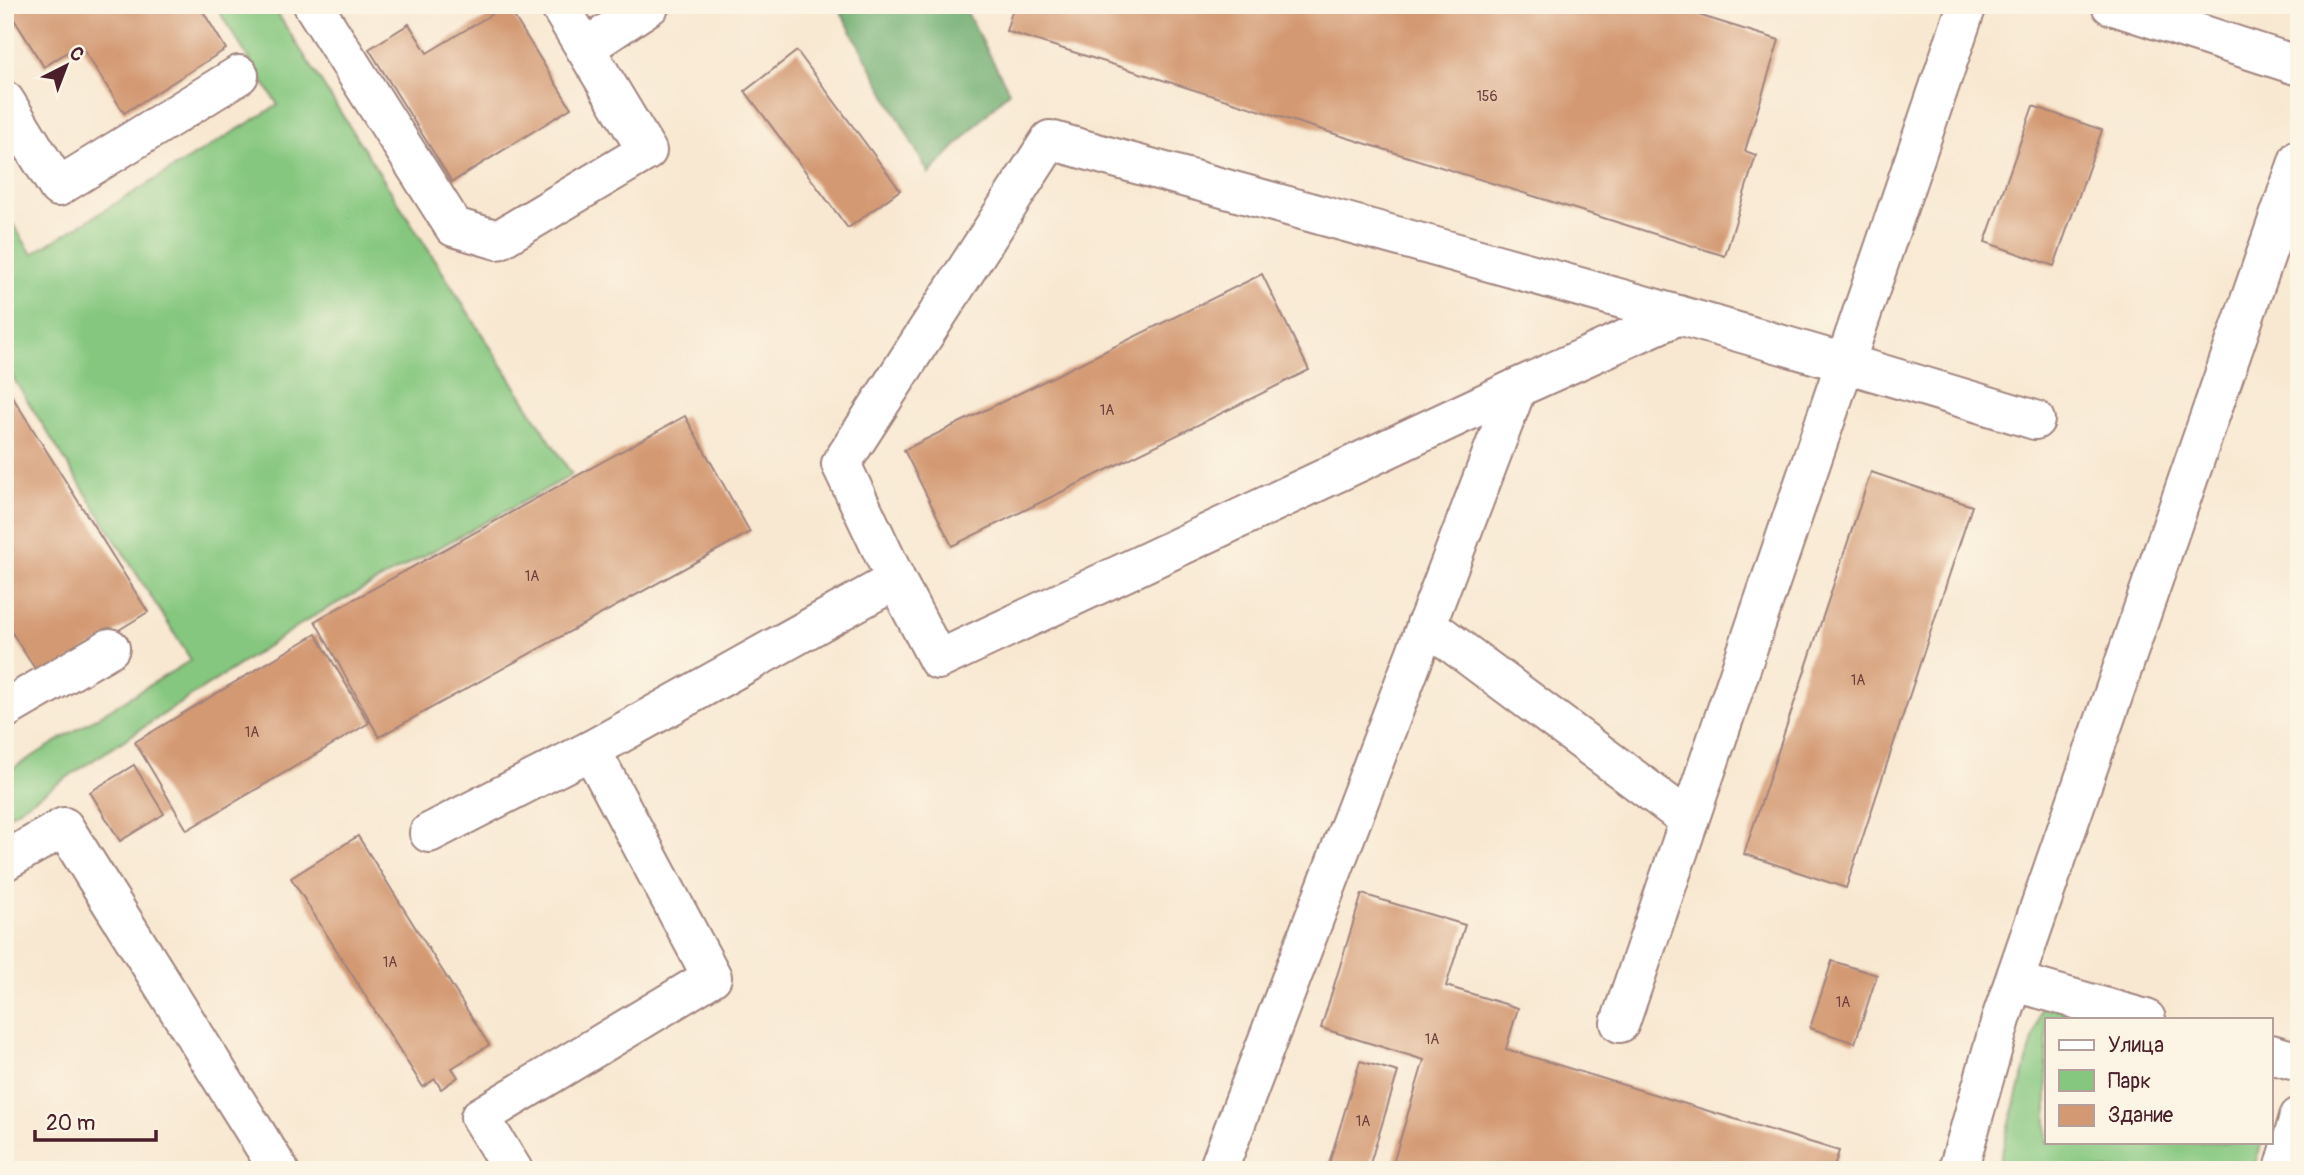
<svg xmlns="http://www.w3.org/2000/svg" width="2304" height="1175" viewBox="0 0 2304 1175" font-family="Pangolin,sans-serif">
  <style>
    .green { fill: #85c77f; stroke: #687355; stroke-width: 2 }
    .forest { fill: #6cac6e; stroke: #5b664c; stroke-width: 2 }
    .building { fill: #d39972 }
    .lines { fill: none; stroke-linecap: round; stroke-linejoin: round }
    .minor-casing { stroke: #a1847e; stroke-width: 42 }
    .minor { stroke: #fff; stroke-width: 38 }
    .labels { text-anchor: middle; dominant-baseline: central; stroke-width: 5; stroke-linejoin: round; paint-order: stroke }
    .number-label { font-size: 14px; fill: #6c3e3d }
  </style>
  <rect width="100%" height="100%" fill="#fcf5e5"/>
  <filter id="ink" filterUnits="userSpaceOnUse"><feTurbulence type="fractalNoise" baseFrequency=".0143" numOctaves="2"/><feDisplacementMap in="SourceGraphic" scale="14" xChannelSelector="R" yChannelSelector="G"/><feConvolveMatrix kernelMatrix="1 2 1 2 8 2 1 2 1" color-interpolation-filters="sRGB"/></filter>
  <filter id="wash" filterUnits="userSpaceOnUse"><feTurbulence type="fractalNoise" baseFrequency=".00686" numOctaves="4" result="noise"/><feDisplacementMap in="SourceGraphic" scale="28" xChannelSelector="R" yChannelSelector="G"/><feGaussianBlur stdDeviation="1.57" result="paint"/><feColorMatrix in="noise" values="0 0 0 0 0 0 0 0 0 0 0 0 0 0 0 0 0 1.4 0 .05"/><feComposite in="paint" operator="in"/></filter>
  <g filter="url(#wash)">
    <rect width="100%" height="100%" fill="#f8e8d1"/>
    <g class="green">
      <polygon points="215,5 272,5 572,475 312,617 5,818 5,773 191,660 5,365 5,212 32,254 278,105"/>
      <polygon points="2044,1000 2142,1019 2047,1019 2047,1142 2262,1142 2253,1170 1997,1170"/>
    </g>
    <polygon class="forest" points="837,5 963,5 1009,91 929,174"/>
    <g id="blocks">
      <g class="building">
        <polygon points="5,5 199,5 226,49 124,113 80,44 44,67"/>
        <polygon points="507,5 571,108 452,182 369,49 409,24 427,53"/>
        <polygon points="1014,5 1666,5 1779,40 1745,151 1756,155 1725,256 1006,31"/>
        <polygon points="797,51 900,190 848,228 745,91"/>
        <polygon points="2033,106 2102,130 2054,266 1985,242"/>
        <polygon points="1262,274 1309,370 952,546 904,450"/>
        <polygon points="5,385 148,612 41,678 5,622"/>
        <polygon points="685,416 750,532 379,737 315,621"/>
        <polygon points="1871,472 1972,506 1846,888 1744,854"/>
        <polygon points="316,634 369,723 187,830 135,742"/>
        <polygon points="134,765 164,814 120,841 90,792"/>
        <polygon points="358,836 489,1045 452,1068 458,1077 441,1089 435,1079 423,1087 291,878"/>
        <polygon points="1362,894 1465,925 1446,986 1518,1008 1506,1049 1839,1151 1833,1170 1391,1170 1424,1060 1321,1028"/>
        <polygon points="1832,961 1877,975 1855,1043 1810,1028"/>
        <polygon points="1360,1061 1398,1072 1368,1170 1327,1170"/>
      </g>
    </g>
  </g>
  <g filter="url(#ink)">
    <use href="#blocks" fill-opacity="0" stroke="#a1847e" stroke-width="2"/>
    <g class="lines">
      <defs>
        <g id="minor">
          <polyline points="313,5 454,227 498,240 647,151 559,5"/>
          <polyline points="2111,5 2299,66"/>
          <polyline points="585,48 650,5"/>
          <polyline points="5,101 58,187 239,75"/>
          <path d="M1679,315L1517,388L938,660L896,580L841,464L1050,140C1379,232 1709,320 2035,420"/>
          <polyline points="1426,624 1689,820"/>
          <polyline points="5,709 110,648"/>
          <polyline points="429,833 591,750 896,580"/>
          <polyline points="5,861 64,827 279,1170"/>
          <polyline points="2015,982 2146,1019"/>
          <polyline points="1620,1023 1967,5"/>
          <polyline points="2271,1054 2299,1062"/>
          <polyline points="513,1170 480,1117 712,977 591,750"/>
          <polyline points="1218,1170 1517,388"/>
          <polyline points="1958,1170 2002,1016 2299,159"/>
          <polyline points="2284,1170 2299,1117"/>
        </g>
      </defs>
      <use href="#minor" class="minor-casing"/>
      <use href="#minor" class="minor"/>
    </g>
  </g>
  <g class="labels">
    <g class="number-label">
      <text x="1487" y="96">156</text>
      <text x="1107" y="410">1А</text>
      <text x="532" y="576">1А</text>
      <text x="1858" y="680">1А</text>
      <text x="252" y="732">1А</text>
      <text x="390" y="962">1А</text>
      <text x="1843" y="1002">1А</text>
      <text x="1432" y="1039">1А</text>
      <text x="1363" y="1121">1А</text>
    </g>
  </g>
  <rect width="2304" height="1175" fill="none" stroke="#fcf5e5" stroke-width="28"/>
  <rect x="2045" y="1018" width="228" height="126" fill="#fcf5e5" stroke="#b59f9b" stroke-width="2"/>
  <rect x="2059" y="1040" width="35" height="10" fill="#ffffff" stroke="#b59f9b" stroke-width="2"/>
  <text x="2108" y="1052" font-size="21" fill="#4a1f2b">Улица</text>
  <rect x="2059" y="1070" width="35" height="21" fill="#85c77f" stroke="#b59f9b" stroke-width="2"/>
  <text x="2108" y="1088" font-size="21" fill="#4a1f2b">Парк</text>
  <rect x="2059" y="1105" width="35" height="21" fill="#d39972" stroke="#b59f9b" stroke-width="2"/>
  <text x="2108" y="1122" font-size="21" fill="#4a1f2b">Здание</text>
  <g transform="translate(66 66) rotate(42)" stroke="#fcf5e5" stroke-width="5" paint-order="stroke">
  <path d="M0-5L12 26L0 18L-12 26Z" fill="#4a1f2b"/>
  <text y="-10" font-size="19" font-weight="bold" text-anchor="middle" fill="#4a1f2b">С</text>
  </g>
  <path d="M35 1130v10h121v-10" fill="none" stroke="#4a1f2b" stroke-width="3.5"/>
  <text x="46" y="1130" font-size="21" fill="#4a1f2b" stroke="#fcf5e5" stroke-width="5" paint-order="stroke">20 m</text>
</svg>
